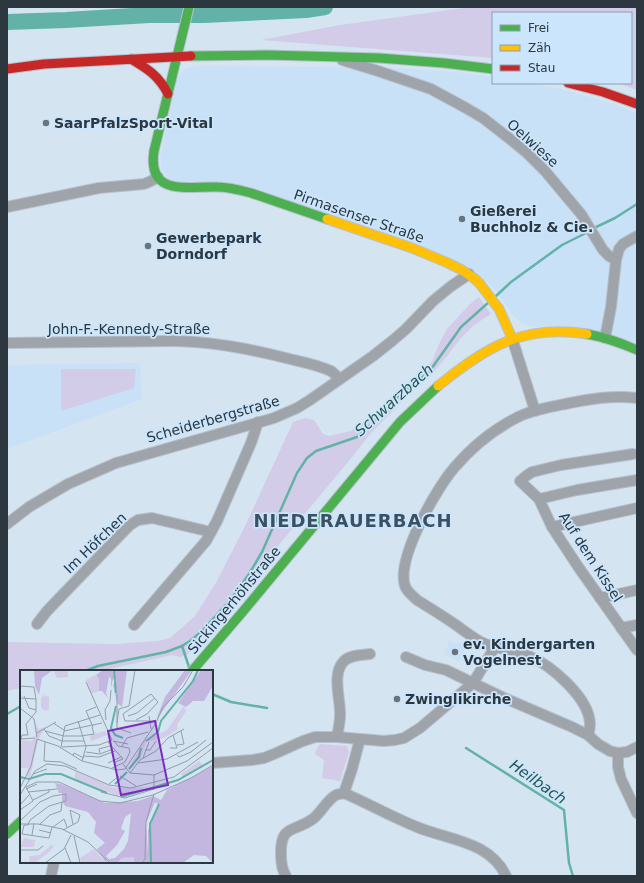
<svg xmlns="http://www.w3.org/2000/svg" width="644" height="883" viewBox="0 0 644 883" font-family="'DejaVu Sans',sans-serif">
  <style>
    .built { fill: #c8e1f6 }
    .green { fill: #d2cce9 }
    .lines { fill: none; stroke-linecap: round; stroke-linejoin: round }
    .stream { stroke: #63b2a8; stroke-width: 2.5 }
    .river { stroke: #63b2a8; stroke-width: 16 }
    .street-casing { stroke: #b6c1cb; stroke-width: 12 }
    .fast-casing { stroke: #b6c1cb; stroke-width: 11 }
    .slow-casing { stroke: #b6c1cb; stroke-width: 11 }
    .jam-casing { stroke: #b6c1cb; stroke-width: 11 }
    .street { stroke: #9fa3aa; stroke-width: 10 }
    .fast { stroke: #4caf50; stroke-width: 9 }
    .slow { stroke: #ffc107; stroke-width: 9 }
    .jam { stroke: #c62828; stroke-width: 9 }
    .poi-dot { fill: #67747d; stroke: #cae5fc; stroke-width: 1.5 }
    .labels { text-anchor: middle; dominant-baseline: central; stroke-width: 3.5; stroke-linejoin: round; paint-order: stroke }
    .poi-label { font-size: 14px; font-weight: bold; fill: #2c373f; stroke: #cae5fc; text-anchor: start }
    .street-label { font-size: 14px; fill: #2c373f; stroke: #cae5fc }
    .water-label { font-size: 15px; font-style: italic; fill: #28554c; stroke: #cae5fc }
    .district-label { font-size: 18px; font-weight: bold; letter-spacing: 1px; fill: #3a5164; stroke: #cae5fc }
    .inset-river { fill: none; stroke: #63b2a8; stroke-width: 2 }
    .inset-road { fill: none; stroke: #919faa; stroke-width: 1 }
    .view { fill: #7b2cbf; fill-opacity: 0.15; stroke: #7b2cbf; stroke-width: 2 }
    .inset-edge { fill: none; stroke: #2c373f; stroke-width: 2 }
  </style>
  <rect width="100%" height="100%" fill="#d5e4f1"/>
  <g class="built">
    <polygon points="202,66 397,68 456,72 493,77 493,83 531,83 561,89 611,103 637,113 637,346 563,326 533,327 522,323 513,315 493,287 480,276 323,213 177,182 168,178 162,169 160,159 177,79 182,70 191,67"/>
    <polygon points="140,363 142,399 7,449 7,365"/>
    <polygon points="449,640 457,644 459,642 462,644 461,646 466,649 459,662 444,654 448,646 447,645"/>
  </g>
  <g class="green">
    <polygon points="471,7 637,7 637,90 618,83 631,83 631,13 493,13 493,58 261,40 340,25"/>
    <polygon points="479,297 491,314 474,325 461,338 448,355 430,376 417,386 370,434 348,462 188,654 180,657 172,655 101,671 21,671 21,688 7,691 7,642 114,644 158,641 170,638 195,616 217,581 247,522 293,422 305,418 314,420 323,434 329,436 351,431 370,418 390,398 432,362 438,346 447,329 469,305"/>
    <polygon points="61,369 136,369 134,388 61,411"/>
    <polygon points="320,744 347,746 349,752 340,781 322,778 324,760 315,754 317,748"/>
  </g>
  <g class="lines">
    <g class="stream">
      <polyline points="592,229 615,218 637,204"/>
      <polyline points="496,296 511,282 562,245 588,232"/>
      <polyline points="182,646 189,667"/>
      <polyline points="85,671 98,666 166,652 182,646 190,641 202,631 231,599 249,574 262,552 297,473 307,458 316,451 357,437 372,424 398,396 429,372 461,327 489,302"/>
      <polyline points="212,694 231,702 267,708"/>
      <polyline points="7,714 21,706"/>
      <polyline points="466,748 564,810 569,863 573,876"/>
    </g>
    <polyline class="river" points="7,22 66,20 149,15 204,15 306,10 325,7"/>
    <defs>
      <g id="street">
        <polyline points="342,60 378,71 431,89 466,108 483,118 510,139 527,153 545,171 581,214 603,250 609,256 616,260"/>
        <polyline points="7,207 99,188 144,184 151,181 158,177"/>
        <polyline points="512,338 535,411"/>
        <polyline points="605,338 611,307 616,260 619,249 623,244 637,236"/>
        <path d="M7,343L172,341C212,341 251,349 290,359C303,362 318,365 331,371C334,373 337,377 340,379"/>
        <polyline points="633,454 561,465 532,472 526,476 520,481 539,499 552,527 579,568 637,650"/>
        <polyline points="539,499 577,490 637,480"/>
        <polyline points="7,524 29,507 68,484 116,463 274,418 297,408 310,400 373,356 392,341 406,329 433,301 450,287 469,274"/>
        <polyline points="552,527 637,508"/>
        <polyline points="600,598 637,590"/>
        <polyline points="37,624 47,611 122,533 130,525 138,520 152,518 211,532"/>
        <polyline points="134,625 206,541 217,521 251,443 258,422"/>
        <polyline points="621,628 637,625"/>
        <polyline points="406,657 425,665 446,670 502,697 572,727 588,735 598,744 610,751 618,753 627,752 637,747"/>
        <path d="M588,735C590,729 591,724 589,717C584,695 552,666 531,657C515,649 497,650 481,642C472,637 464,631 456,625C443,616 430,608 417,600C413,596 407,592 405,586C396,559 436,489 454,468C471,448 494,429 518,417C532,410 549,407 565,404C589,399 612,395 637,398"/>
        <path d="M337,737C338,730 340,723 340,716C341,700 331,674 344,661C350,655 362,655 370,654"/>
        <polyline points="618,753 618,767 621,779 637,813"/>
        <polyline points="212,763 252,760 264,758 274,754 303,741 315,737 337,737 384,741 395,740 404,738 420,728 473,683 495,647"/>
        <path d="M344,793C369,804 392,817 417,827C448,840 490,841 506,876"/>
        <polyline points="344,793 352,769 360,739"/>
        <polyline points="51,876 54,862"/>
        <path d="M286,876C282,870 281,862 281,855C280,823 295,833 314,818C322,811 327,800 336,795C338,794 342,794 344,793"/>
      </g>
      <g id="fast">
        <path d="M189,7L154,151C147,197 188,186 217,187C229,187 240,190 251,193L327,219"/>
        <polyline points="191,56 267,55 379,58 444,63 493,69"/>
        <path d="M587,334C604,337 621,343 637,350"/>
        <polyline points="192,671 245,609 400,422 438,386"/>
        <polyline points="7,834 21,821"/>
      </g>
      <g id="slow">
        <polyline points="327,219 412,248 448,263 462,270 475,279 480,284 499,309 512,338"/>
        <path d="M438,386C486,347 523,324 587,334"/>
      </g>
      <g id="jam">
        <path d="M131,59C148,69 159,76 168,94"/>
        <polyline points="7,69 44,64 191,56"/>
        <polyline points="568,83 603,92 637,104"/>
      </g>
    </defs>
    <use href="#street" class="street-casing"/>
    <use href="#fast" class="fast-casing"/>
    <use href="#slow" class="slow-casing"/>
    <use href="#jam" class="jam-casing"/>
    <use href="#street" class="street"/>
    <use href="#fast" class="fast"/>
    <use href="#slow" class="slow"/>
    <use href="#jam" class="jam"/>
  </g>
  <g class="poi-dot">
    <circle cx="46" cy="123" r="4"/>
    <circle cx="462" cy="219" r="4"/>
    <circle cx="148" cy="246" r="4"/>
    <circle cx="455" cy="652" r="4"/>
    <circle cx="397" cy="699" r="4"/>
  </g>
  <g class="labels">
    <g class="poi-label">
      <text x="54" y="123">SaarPfalzSport-Vital</text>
      <text x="470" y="211">Gießerei<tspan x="470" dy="16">Buchholz &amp; Cie.</tspan></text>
      <text x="156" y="238">Gewerbepark<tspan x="156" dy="16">Dorndorf</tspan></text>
      <text x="463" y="644">ev. Kindergarten<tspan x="463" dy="16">Vogelnest</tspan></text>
      <text x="405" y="699">Zwinglikirche</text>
    </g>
    <g class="street-label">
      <text transform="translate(533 143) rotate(42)">Oelwiese</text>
      <text transform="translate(359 216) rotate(19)">Pirmasenser Straße</text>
      <text x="129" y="329">John-F.-Kennedy-Straße</text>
      <text transform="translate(213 419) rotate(-16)">Scheiderbergstraße</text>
      <text transform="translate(95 543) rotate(-44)">Im Höfchen</text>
      <text transform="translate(591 557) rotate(57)">Auf dem Kissel</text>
      <text transform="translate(234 600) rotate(-50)">Sickingerhöhstraße</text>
    </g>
    <g class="water-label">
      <text transform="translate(394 400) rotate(-42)">Schwarzbach</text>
      <text transform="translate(538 782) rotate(35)">Heilbach</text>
    </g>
    <g class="district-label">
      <text x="353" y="520">NIEDERAUERBACH</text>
    </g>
  </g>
  <g transform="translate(20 670)">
    <rect width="193" height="193" fill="#d5e4f1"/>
    <path d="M33,0H48V7L37,8ZM75,5L79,9V21L71,24L66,10ZM24,25L29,27V39L25,41L21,37V28ZM164,36L166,41L157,55L158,59L144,68L126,72L120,89L116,90L109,101L108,100L124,71L147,60ZM15,50L18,59L26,57L19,68L10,107L6,106L8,98H0V70L12,71L16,65ZM85,61L87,65L71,71L70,65ZM179,91L183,95L163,108L161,104ZM55,101L94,118L129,117L109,124L96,125L55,109ZM4,168L15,170L14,177H0ZM31,175L34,176L30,181L15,193L10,192L9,186L20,185ZM74,179L86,193H61L60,188ZM115,187L114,193H97L102,188Z" fill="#d2cce9"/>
    <path d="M14,0H33L22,8L19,25L15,16ZM83,0H107L102,37L97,33L93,15L96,10L93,9L91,18V8L89,7L86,23L88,28L82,21H79V9L76,5ZM165,0H172L136,50L145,27ZM181,0H193V16L184,31H173L166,37L158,33ZM193,96V193L186,186L174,185L163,193H114V187L102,188L97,193H90L87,189L86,193L77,179L85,173L74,163L76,152L68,142L45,136L42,131V123H39L35,113L41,114L85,133L118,131L133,126L141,130L147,120ZM135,132L139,135L128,160V184L126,153ZM111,143L108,171L104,179L95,188L89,189L86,186L97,175L105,161L101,159L105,147Z" fill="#c3b6df" fill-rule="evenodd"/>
    <path class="inset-river" d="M94,0L96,23M96,36L91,58L95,65L103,68M126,71L138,62L141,51L173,11L178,0M109,99L119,87L121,78M0,107L9,109L25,104H41L87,123M95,114L107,102M101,127L158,110L193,90M131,193L130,154L139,134"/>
    <path class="inset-road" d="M66,12L92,70M0,16L14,17L16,29V42L6,54L8,65H2L1,69M97,24V58L111,63M4,26L9,38L16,40M0,28L16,29M0,38L14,49L17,67M108,46L117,43L135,28M129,46L131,59M86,50L85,40L90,31L91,20M116,50L127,44L138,32L131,24L103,44L105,51H131M58,51L66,77L62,91M33,53L44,60M97,53L99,39L109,36L115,0M73,57L66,41L76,37M24,59L29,66L42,71H64M25,61L44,66H61L74,64L72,57M44,61L82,53M17,63L36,52M0,69L15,68M17,69L38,76L62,91L97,100L105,99L136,53L143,37L163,17L173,0M93,71L108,74M25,72L24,91L41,92L57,99M88,72L103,89L95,92M157,75L164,74L161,61M102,76L107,68L128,62M41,77L45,56L80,45M42,77L79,75L92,70M150,78H157L153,65M125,80H130L136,71M66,82L80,84L93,79M80,83L79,79L90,76M157,85L159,87L171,82L186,70M53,86L54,83L64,88M64,86L79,87L95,81M123,88L129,72M88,93L101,87M118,93L147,89L178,72M103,94L110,103L134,105V120M92,98L105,92L110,82L109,78L98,76L94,71M110,103L120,90L136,81L148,68L164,59M13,104L27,99M134,105L167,91L193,72M100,106L116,116M89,114L99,106M0,118L11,96L17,69M6,119L17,114M8,122L37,119M81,122L105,128L134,119M0,125L15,101L27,94L45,96L89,115L111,118L154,107L193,78M13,130L29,122V119M0,135L9,125M0,140L13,131L6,117L17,112H39L80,131L100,133L133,125L171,108L193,95M0,151L20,132L33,126L46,124V131L29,136L10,150L8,155H4L2,164L29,168L32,157M0,154H18L42,159L68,172L90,193M20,154L30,145L41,141L42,132M33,157L44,149L47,157M19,160L31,163M43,160L58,152L60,145L50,140L53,154M12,165L14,153M54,166L60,193M45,178L51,193M0,180H18L23,176M25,193L44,179L51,165M122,193L125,189L126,152L134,124"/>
    <path class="view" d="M135,51L148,115L101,125L88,61Z"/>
    <rect width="193" height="193" class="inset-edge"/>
  </g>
  <rect width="644" height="883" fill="none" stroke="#2c373f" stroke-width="16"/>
  <rect x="492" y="12" width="140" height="72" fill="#cae5fc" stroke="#8b9fb0"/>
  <rect x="500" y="25" width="20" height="6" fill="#4caf50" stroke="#8b9fb0"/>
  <text x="528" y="32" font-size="12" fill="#2c373f">Frei</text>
  <rect x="500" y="45" width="20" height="6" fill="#ffc107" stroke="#8b9fb0"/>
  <text x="528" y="52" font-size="12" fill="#2c373f">Zäh</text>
  <rect x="500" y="65" width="20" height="6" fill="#c62828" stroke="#8b9fb0"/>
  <text x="528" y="72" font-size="12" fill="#2c373f">Stau</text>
</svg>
